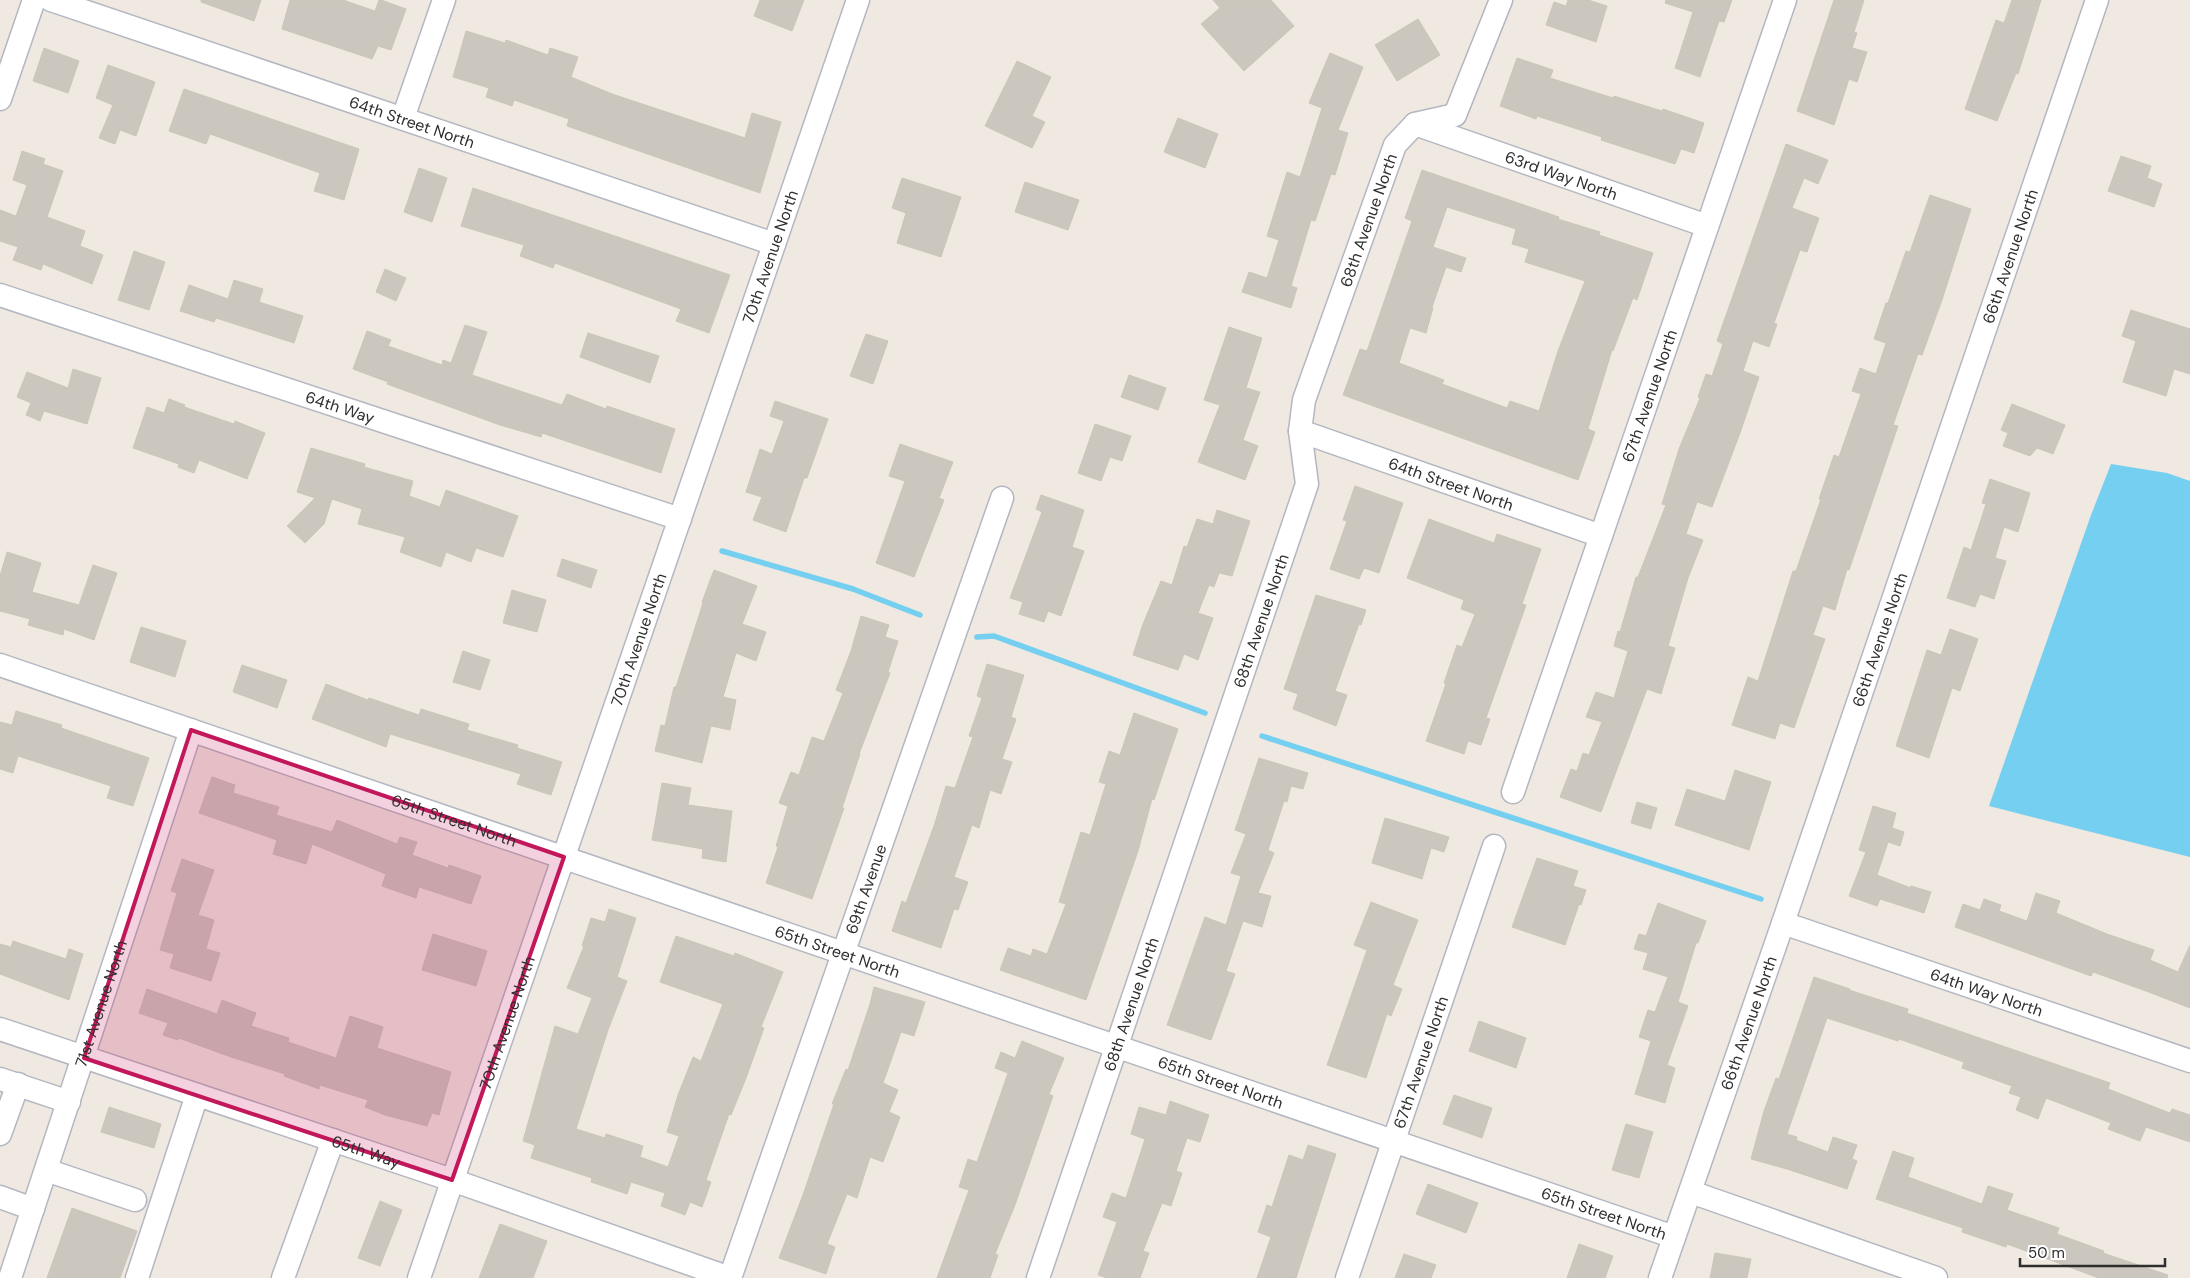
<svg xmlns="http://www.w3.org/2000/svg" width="2190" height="1278" viewBox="0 0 2190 1278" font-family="'DM Sans',sans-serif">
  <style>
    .water { fill: #75cff0 }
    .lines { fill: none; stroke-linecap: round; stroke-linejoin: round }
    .stream { stroke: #75cff0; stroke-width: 5.5 }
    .building { fill: #cbc7bf; stroke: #cbc5ba; fill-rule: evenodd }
    .minor-casing { stroke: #b4b7c1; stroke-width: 25 }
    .minor { stroke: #fff; stroke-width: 22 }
    .marked { fill: #c2185b; fill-opacity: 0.2; stroke: #c2185b; stroke-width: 4; stroke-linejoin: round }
    .labels { text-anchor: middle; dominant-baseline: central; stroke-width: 4; stroke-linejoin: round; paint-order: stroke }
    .street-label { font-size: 16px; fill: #2e2e2e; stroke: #fff }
  </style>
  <rect width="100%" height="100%" fill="#efe9e1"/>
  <polygon class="water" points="2111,464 2167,473 2190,481 2190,857 1989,806 2091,515"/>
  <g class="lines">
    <g class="stream">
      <polyline points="722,551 853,589 920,615"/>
      <polyline points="977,637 994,636 1205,713"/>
      <polyline points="1262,736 1761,899"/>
    </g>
  </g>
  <g class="building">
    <polygon points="201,0 261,0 254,21 201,2"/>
    <polygon points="290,0 343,0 375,11 379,0 381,0 406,9 391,50 378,46 372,59 282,29"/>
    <polygon points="760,0 804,0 792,31 754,16"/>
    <polygon points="1213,0 1271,0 1294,26 1244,71 1201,24 1220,8"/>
    <polygon points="1568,0 1588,0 1607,6 1596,42 1546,25 1554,2 1566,6"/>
    <polygon points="1666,0 1732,0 1724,22 1719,21 1700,77 1675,68 1693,12 1665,3"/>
    <polygon points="1834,0 1864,0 1854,32 1857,33 1852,48 1867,52 1857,82 1849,79 1834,125 1797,111"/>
    <polygon points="2012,0 2041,0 2018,74 2016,73 1997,121 1965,109 1996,20 2004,23"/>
    <polygon points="1418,19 1440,55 1397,81 1375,45"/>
    <polygon points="466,31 505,43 506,40 548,55 550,48 578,57 571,77 612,94 745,138 752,113 781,122 760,193 567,126 569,119 514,100 512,106 486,97 489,88 453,77"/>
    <polygon points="44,48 79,61 68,93 33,81"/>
    <polygon points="1330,53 1363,67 1338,130 1348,133 1335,175 1331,174 1315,221 1311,220 1291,286 1297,288 1291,308 1242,292 1249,272 1267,278 1279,240 1267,236 1287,172 1300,177 1322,108 1309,103"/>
    <polygon points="1517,58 1553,70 1550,78 1613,98 1614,96 1662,111 1663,109 1704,123 1694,153 1681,149 1675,164 1601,140 1602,137 1537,116 1536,119 1500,106"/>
    <polygon points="1017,61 1051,77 1032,116 1045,122 1032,148 985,126"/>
    <polygon points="108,65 155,82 136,136 120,130 115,144 99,138 113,105 96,98"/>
    <polygon points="184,89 359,149 344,200 314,191 320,173 210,134 206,144 169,131"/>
    <polygon points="1178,118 1218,134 1205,168 1164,152"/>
    <polygon points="1786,144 1828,160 1818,184 1804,178 1792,208 1819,218 1807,252 1800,250 1774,323 1777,324 1769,347 1753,341 1743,371 1759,377 1740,433 1712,507 1697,502 1686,534 1703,540 1688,578 1668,646 1675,648 1661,694 1647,689 1601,812 1560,797 1571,769 1577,771 1583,753 1589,755 1602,722 1586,717 1596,692 1614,698 1628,651 1614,646 1618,631 1620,632 1636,577 1638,577 1666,505 1662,504 1679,449 1700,398 1698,397 1706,374 1712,376 1723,344 1717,341"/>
    <polygon points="22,151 45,159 43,164 63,171 47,217 85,231 80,246 103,255 92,284 43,264 41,270 13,260 18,247 0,241 0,210 16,216 27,185 13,180"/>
    <polygon points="2121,156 2151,166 2147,178 2162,184 2154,207 2108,191"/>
    <polygon points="419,168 447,178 432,222 404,212"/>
    <path d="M1422,170L1559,217L1558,219L1600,232L1599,235L1653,253L1637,300L1633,298L1613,351L1612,350L1588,429L1595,432L1578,480L1343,395L1360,349L1367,351L1412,221L1405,218ZM1447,207L1516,229L1512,244L1529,249L1525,262L1585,281L1558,351L1539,411L1510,401L1507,408L1442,384L1444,380L1399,363L1410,328L1426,333L1433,308L1432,307L1446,267L1461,272L1466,258L1433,247Z"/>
    <polygon points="902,178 961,197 941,257 897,243 906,213 892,208"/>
    <polygon points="1025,182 1079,200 1068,230 1015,212"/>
    <polygon points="473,188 730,275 709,333 676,321 681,309 555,263 553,268 520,256 524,245 461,226"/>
    <polygon points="1930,195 1971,209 1942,300 1922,355 1918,354 1893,425 1898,426 1849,570 1847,569 1835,610 1823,606 1813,635 1825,639 1794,728 1780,723 1775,739 1732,725 1748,677 1758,681 1793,571 1796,571 1821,499 1819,499 1834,455 1839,457 1861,394 1852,391 1860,368 1876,374 1886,343 1874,339 1886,303 1888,303 1906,251 1910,252"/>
    <polygon points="134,251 165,262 149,310 118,300"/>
    <polygon points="385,269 406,278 396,301 376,292"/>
    <polygon points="234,280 263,289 259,302 303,316 294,343 216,318 214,322 180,311 189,285 228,299"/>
    <polygon points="2131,310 2190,329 2190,374 2174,369 2166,396 2123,382 2136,341 2122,336"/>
    <polygon points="465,325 487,332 472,375 562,405 567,394 606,409 607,406 675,429 661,473 542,433 541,437 500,425 387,384 388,382 353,369 367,331 391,340 388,346 442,365 443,360 451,363"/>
    <polygon points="1229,327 1262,338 1246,388 1260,392 1243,440 1258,446 1245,480 1198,462 1220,405 1204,400"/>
    <polygon points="588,333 659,356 650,383 580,357"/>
    <polygon points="866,334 888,341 873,384 850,376"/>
    <polygon points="73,369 101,378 87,424 44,411 40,421 26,415 31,403 17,397 27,372 68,388"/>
    <polygon points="1129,375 1166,388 1158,410 1121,397"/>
    <polygon points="169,399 185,405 184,407 234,424 235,421 265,433 247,479 199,460 194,473 178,467 179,464 133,448 147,407 164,413"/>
    <polygon points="775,401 828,419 807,478 804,478 786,532 753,520 762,497 746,492 760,449 772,454 784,421 770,416"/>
    <polygon points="2012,404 2065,425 2053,454 2037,448 2030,456 2003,446 2008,433 2001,430"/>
    <polygon points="1095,424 1131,436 1122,461 1110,457 1101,481 1078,473"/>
    <polygon points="900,444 953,462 939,498 944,500 914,577 876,563 905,481 889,476"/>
    <polygon points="311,448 365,464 364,467 413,481 409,496 440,507 446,490 518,516 503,557 476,548 471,562 446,552 441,567 400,552 405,537 358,524 362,509 332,499 324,524 305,543 287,526 315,498 297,492"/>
    <polygon points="1990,479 2030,493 2018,532 2004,527 1995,558 2006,561 1994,599 1980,594 1975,607 1947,598 1964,547 1971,550 1986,504 1982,503"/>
    <polygon points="1355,486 1403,503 1379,573 1364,568 1359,579 1330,569 1347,521 1343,520"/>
    <polygon points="1041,495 1084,510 1072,547 1084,551 1061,616 1048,611 1044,622 1019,614 1023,602 1010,598 1042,512 1036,509"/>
    <polygon points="1217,510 1250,521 1232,576 1219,573 1214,587 1209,585 1198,613 1213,618 1198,660 1184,654 1178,670 1133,655 1143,624 1161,581 1172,585 1184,546 1187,547 1197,519 1213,524"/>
    <polygon points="1429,519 1494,543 1497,534 1541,549 1522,604 1526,605 1486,718 1490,719 1481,745 1468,741 1464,754 1426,741 1446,684 1444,683 1457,645 1462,647 1475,614 1461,609 1464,600 1407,578"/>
    <polygon points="7,552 41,563 32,592 79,605 93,565 117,573 94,640 64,629 63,635 28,625 30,619 0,611 0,576"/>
    <polygon points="562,559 597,570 591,588 557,576"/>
    <polygon points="714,570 757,586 742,624 766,632 756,661 736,653 723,697 736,700 730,730 711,726 702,763 655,751 661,725 665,726 674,687 676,687 703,603 702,602"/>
    <polygon points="512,590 546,600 537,632 503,623"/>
    <polygon points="1316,595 1366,610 1361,625 1359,624 1335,691 1347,695 1336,726 1293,709 1298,694 1284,689"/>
    <polygon points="861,616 889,625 885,637 898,641 888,672 890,673 859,754 860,754 842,808 844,808 812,899 766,883 778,847 776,846 788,806 779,803 791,772 799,775 812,737 824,741 843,693 836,690 851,651"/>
    <polygon points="141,627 186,641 175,677 130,662"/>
    <polygon points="1950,629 1978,639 1960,691 1952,688 1929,758 1896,746 1927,650 1941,655"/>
    <polygon points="463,651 490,660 480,690 453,682"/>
    <polygon points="987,664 1024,675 1011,717 1016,719 1002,759 1012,762 1001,794 990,790 979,828 972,825 954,877 968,882 958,910 954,909 941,948 892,931 902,901 906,903 935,823 946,786 955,788 973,737 969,736 982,698 977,696"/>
    <polygon points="242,665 287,680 277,708 233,692"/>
    <polygon points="326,684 368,700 369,698 419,715 421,709 469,724 467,730 518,745 517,748 562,762 551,795 517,784 521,774 390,734 386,747 312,719"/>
    <polygon points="16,711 62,725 61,728 149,758 133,806 107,798 111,786 18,756 13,773 0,769 0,722 12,725"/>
    <polygon points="1134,713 1178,729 1154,800 1152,799 1138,851 1086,1000 1000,970 1008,948 1031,956 1033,949 1047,954 1066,904 1059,902 1081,832 1090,835 1106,784 1099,782 1109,751 1120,755"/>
    <polygon points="1259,758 1308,773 1303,789 1291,786 1287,802 1284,801 1268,850 1274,853 1258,893 1271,896 1262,927 1243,921 1226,971 1235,974 1211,1040 1167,1025 1205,917 1226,925 1241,876 1231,873 1246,834 1235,830"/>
    <polygon points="1735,770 1771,782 1749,850 1675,825 1687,789 1725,801"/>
    <polygon points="212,777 235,785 233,793 279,807 276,815 332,832 337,820 397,844 400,837 417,842 412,855 448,868 449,865 481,876 471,904 419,887 416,898 382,886 386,874 312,844 306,864 273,854 277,840 199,813"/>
    <polygon points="662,783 691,788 688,805 732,811 726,862 702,858 703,849 652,840"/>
    <polygon points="1637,802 1657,808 1651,829 1631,823"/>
    <polygon points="1873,806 1896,813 1892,828 1904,832 1900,846 1888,842 1877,875 1911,888 1911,886 1931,892 1924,913 1880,899 1877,906 1849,896 1866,852 1859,850"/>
    <polygon points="1385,818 1449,837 1444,852 1431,848 1422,879 1372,863"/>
    <polygon points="1537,858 1578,871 1573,886 1586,890 1581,905 1579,904 1565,945 1512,927"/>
    <polygon points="182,859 214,870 198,915 214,920 206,949 220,953 211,981 170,968 174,954 160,950 177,893 171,891"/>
    <polygon points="2036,893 2060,901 2056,913 2107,934 2154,950 2150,960 2178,972 2190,945 2190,1008 2146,991 2093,972 2091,976 1955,927 1963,904 1980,910 1984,899 2001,905 1999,911 2027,921"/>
    <polygon points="1371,902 1418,920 1393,985 1402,989 1391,1016 1387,1014 1366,1078 1327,1065 1367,950 1354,945"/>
    <polygon points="1658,903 1706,921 1698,943 1696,943 1678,1002 1688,1006 1667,1065 1675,1068 1665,1103 1635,1094 1651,1041 1639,1037 1648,1010 1655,1012 1668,977 1643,969 1648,953 1634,949 1639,934 1646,936"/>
    <polygon points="609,909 636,918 617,977 627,981 608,1030 576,1129 605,1138 606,1134 643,1146 640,1157 668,1167 679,1136 667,1132 678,1095 693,1057 701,1061 723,1004 660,982 676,936 734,956 735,953 783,972 761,1027 764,1028 746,1078 731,1115 729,1114 706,1180 711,1182 702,1207 690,1202 685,1215 661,1206 665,1193 631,1182 627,1194 591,1182 592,1178 531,1158 535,1145 523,1141 555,1026 578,1034 592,998 567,988 584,946 582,946 591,918 605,922"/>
    <polygon points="433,934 487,951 476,986 422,970"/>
    <polygon points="13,941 66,959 69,949 83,954 69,1000 0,974 0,944 11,947"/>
    <polygon points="1814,977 1850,989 1849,990 1908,1009 1907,1013 2110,1083 2108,1089 2170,1113 2172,1109 2190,1115 2190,1142 2146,1127 2140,1141 2108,1129 2111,1123 2046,1098 2038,1119 2016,1110 2021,1097 2009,1093 2012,1086 1962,1068 1964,1062 1899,1039 1898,1041 1827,1018 1787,1134 1797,1137 1796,1140 1828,1152 1833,1137 1857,1145 1852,1159 1857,1161 1847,1189 1787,1169 1751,1159 1764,1111 1776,1078 1779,1079"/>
    <polygon points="874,987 925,1002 914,1036 901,1032 883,1083 898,1090 889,1112 900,1117 883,1162 870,1157 857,1198 847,1194 827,1244 835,1247 826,1274 779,1258 804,1192 834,1104 832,1104 846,1069 848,1070 870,1004"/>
    <polygon points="147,989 217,1014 222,1000 256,1013 251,1026 289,1038 288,1042 336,1058 350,1016 383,1027 377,1048 451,1072 439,1115 432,1113 427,1126 385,1115 365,1107 368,1100 320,1085 319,1089 284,1076 285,1074 231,1057 179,1038 178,1040 163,1035 168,1023 139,1013"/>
    <polygon points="1479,1021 1526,1038 1516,1068 1469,1051"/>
    <polygon points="1022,1041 1064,1058 1049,1094 1053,1096 1015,1205 995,1254 998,1255 990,1278 937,1278 969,1190 959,1187 968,1159 977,1162 1008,1073 995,1068 1001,1052 1015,1058"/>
    <polygon points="1454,1095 1492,1108 1482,1138 1443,1124"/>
    <polygon points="1170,1101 1209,1115 1200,1142 1187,1138 1176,1171 1182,1173 1171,1206 1162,1203 1143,1251 1149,1253 1140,1278 1107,1278 1098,1275 1117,1222 1103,1217 1112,1193 1126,1198 1145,1139 1131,1134 1139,1107 1166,1115"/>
    <polygon points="109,1107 161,1124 154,1148 101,1132"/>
    <polygon points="1626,1124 1653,1132 1639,1178 1612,1170"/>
    <polygon points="1308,1145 1336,1154 1296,1278 1257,1278 1271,1237 1258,1232 1267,1205 1272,1207 1289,1155 1303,1160"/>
    <polygon points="1893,1151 1914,1158 1908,1177 1982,1204 1988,1186 2013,1194 2007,1210 2059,1228 2057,1234 2104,1251 2103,1253 2168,1275 2167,1278 2099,1278 2007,1244 2006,1247 1962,1232 1963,1228 1876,1199"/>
    <polygon points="1428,1184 1478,1203 1466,1233 1416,1214"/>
    <polygon points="380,1201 402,1210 380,1266 358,1258"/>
    <polygon points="72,1208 137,1231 120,1278 47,1278"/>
    <polygon points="500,1224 547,1241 533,1278 479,1278"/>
    <polygon points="1579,1244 1613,1256 1605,1278 1567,1278"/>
    <polygon points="1715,1253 1751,1259 1747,1278 1710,1278"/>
    <polygon points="1404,1254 1436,1265 1431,1278 1395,1278"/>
  </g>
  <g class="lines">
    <defs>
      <g id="minor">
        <path id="s1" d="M51,0L774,244"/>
        <polyline points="0,99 34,0"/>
        <polyline points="403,118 444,0"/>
        <path id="s2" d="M1415,124L1707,226"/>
        <path id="s3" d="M0,295L680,519"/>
        <path id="s4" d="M1300,431L1601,536"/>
        <path id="s5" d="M0,665L1674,1237"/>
        <path id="s6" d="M1513,792L1785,0"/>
        <path id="s7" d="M1783,923L2190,1061"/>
        <path id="s8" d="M0,1029L452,1180L730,1278"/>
        <polyline points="0,1079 69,1102"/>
        <polyline points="0,1134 18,1084"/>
        <polyline points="46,1170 135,1200"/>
        <polyline points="1691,1192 1936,1278"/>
        <polyline points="0,1197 33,1209"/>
        <path id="s9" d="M10,1278L191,730"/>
        <polyline points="137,1278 197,1095"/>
        <polyline points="283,1278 333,1140"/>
        <path id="s10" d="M419,1278L858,0"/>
        <path id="s11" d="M730,1278L1002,498"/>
        <path id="s12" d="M1038,1278L1307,484L1300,431L1304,400L1395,145L1415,124L1455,115L1501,0"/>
        <path id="s13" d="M1347,1278L1494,846"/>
        <path id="s14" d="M1660,1278L1783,923L2097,0"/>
      </g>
    </defs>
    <use href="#minor" class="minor-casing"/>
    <use href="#minor" class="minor"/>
  </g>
  <path class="marked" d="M191,730L564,857L452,1180L84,1058Z"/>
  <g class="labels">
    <g class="street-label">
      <text stroke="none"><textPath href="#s1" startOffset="381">64th Street North</textPath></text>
      <text stroke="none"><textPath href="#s2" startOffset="155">63rd Way North</textPath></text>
      <text stroke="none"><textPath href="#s12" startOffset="1114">68th Avenue North</textPath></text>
      <text stroke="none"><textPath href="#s10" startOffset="1080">70th Avenue North</textPath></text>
      <text stroke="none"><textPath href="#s14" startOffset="1080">66th Avenue North</textPath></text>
      <text stroke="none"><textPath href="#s6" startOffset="419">67th Avenue North</textPath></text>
      <text stroke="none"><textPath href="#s3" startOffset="358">64th Way</textPath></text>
      <text stroke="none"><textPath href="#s4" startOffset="160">64th Street North</textPath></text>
      <text stroke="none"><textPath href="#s12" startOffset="694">68th Avenue North</textPath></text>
      <text stroke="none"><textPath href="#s10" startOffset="675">70th Avenue North</textPath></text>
      <text stroke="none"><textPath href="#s14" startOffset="675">66th Avenue North</textPath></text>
      <text stroke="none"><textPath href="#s5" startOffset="480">65th Street North</textPath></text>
      <text stroke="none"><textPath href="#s11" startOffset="412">69th Avenue</textPath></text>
      <text stroke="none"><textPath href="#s5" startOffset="885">65th Street North</textPath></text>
      <text stroke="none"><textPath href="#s7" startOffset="215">64th Way North</textPath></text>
      <text stroke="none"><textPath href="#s9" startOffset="289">71st Avenue North</textPath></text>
      <text stroke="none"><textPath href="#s12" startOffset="289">68th Avenue North</textPath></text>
      <text stroke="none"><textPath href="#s10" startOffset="270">70th Avenue North</textPath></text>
      <text stroke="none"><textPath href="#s14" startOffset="270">66th Avenue North</textPath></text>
      <text stroke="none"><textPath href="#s13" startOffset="228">67th Avenue North</textPath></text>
      <text stroke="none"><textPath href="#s5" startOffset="1290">65th Street North</textPath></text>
      <text stroke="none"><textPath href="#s8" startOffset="386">65th Way</textPath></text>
      <text stroke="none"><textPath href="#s5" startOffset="1695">65th Street North</textPath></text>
    </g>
  </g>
  <path d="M2020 1258v8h145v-8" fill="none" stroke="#2e2e2e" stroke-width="2.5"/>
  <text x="2028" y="1258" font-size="15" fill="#2e2e2e" stroke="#ffffff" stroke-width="4" paint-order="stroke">50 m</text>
</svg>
